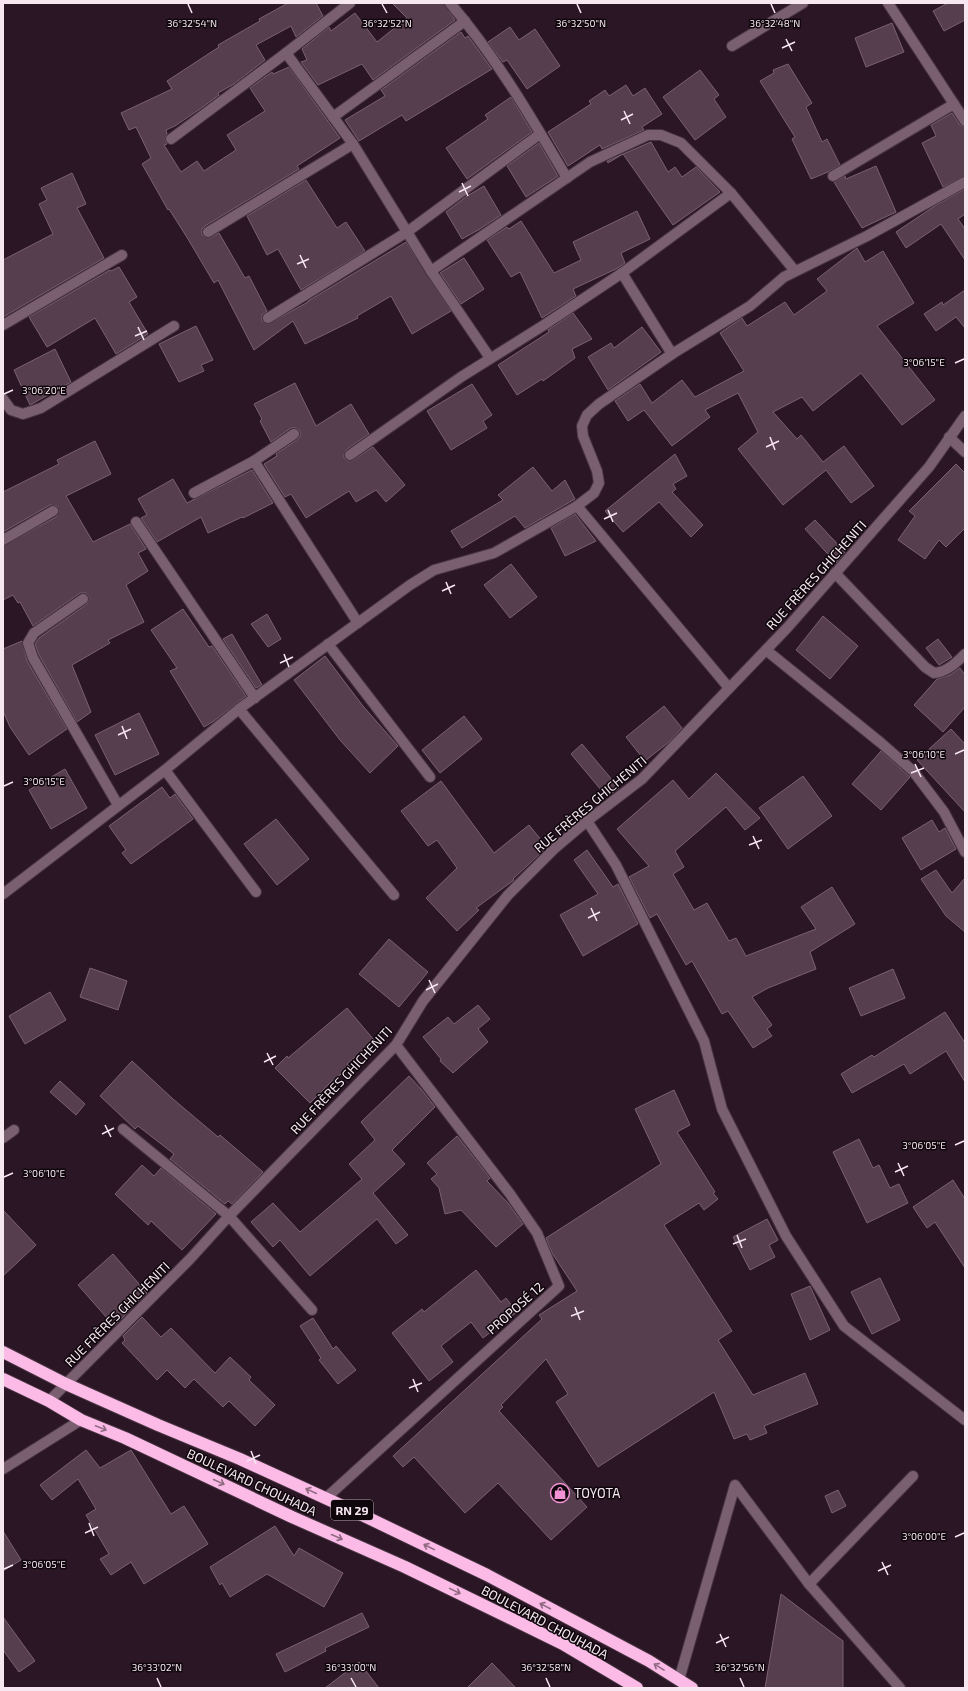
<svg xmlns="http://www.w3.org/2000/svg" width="968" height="1691" viewBox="0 0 968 1691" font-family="'Exo 2',sans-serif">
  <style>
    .building { fill: #563e4e; stroke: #7a6171 }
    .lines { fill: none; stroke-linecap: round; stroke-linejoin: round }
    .minor-casing { stroke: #473341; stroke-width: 12 }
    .highway-casing { stroke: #473341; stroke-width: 14 }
    .minor { stroke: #795f70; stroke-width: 10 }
    .highway { stroke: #fbbbe6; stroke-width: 12 }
    .oneway { stroke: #906a83 }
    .ticks { fill: none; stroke: #f6e7f0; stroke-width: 1.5 }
    .labels { text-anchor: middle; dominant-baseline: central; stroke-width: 3; stroke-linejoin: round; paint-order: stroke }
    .shield { fill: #0e060b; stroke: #b0a4ab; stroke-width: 1 }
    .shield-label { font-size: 12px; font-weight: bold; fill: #f6e7f0 }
    .street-label { font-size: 13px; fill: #f6e7f0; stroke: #0e060b }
    .poi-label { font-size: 13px; fill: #f6e7f0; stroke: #0e060b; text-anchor: start }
    .ticks-label { font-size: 10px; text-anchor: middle; fill: #f6e7f0; stroke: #0e060b; stroke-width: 3; stroke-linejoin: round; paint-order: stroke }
  </style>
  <rect width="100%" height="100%" fill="#2b1625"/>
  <g class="building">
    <polygon points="288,3 316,3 323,16 296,37 291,26 256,45 265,60 234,84 218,93 219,95 200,109 175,126 166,130 167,134 165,139 167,144 164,145 181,172 197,161 204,171 236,150 227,135 265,111 250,88 272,72 273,74 289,67 340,138 297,166 299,169 205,226 202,229 202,235 209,238 219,233 245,278 249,276 267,311 262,315 262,321 268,324 308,302 308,301 406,242 451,311 412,334 391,296 357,316 358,318 305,344 293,321 254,350 218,280 214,283 188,239 169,209 168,210 142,164 151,158 136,127 129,130 121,113 172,89 167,81 219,47 218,45 260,21 259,19"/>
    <polygon points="392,3 444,3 455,20 373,80 362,64 318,85 301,62 307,60 302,49 329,27 331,31 355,13 377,42 407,18"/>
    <polygon points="948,3 965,3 965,20 944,31 933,11"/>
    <polygon points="892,23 904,52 866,67 855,38"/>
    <polygon points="510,27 519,40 535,29 560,66 527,89 507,60 503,62 488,42"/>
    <polygon points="461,32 465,38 468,36 492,69 406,121 402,115 359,141 345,120 385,96 381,90"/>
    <polygon points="788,64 812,103 806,107 822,142 827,139 840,165 828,172 811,179 792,139 795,137 760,81 774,73 773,70"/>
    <polygon points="700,70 719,95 714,99 726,117 695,140 663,97"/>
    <polygon points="626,85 633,96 645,88 662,114 642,127 644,130 602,149 600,145 568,166 548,132 591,104 589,101 605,90 609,96"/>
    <polygon points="511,97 532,132 467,179 446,148 488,119 485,115"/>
    <polygon points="952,113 960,125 965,127 965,176 943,187 922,143 936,136 931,125"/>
    <polygon points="651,142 668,172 675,167 682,177 696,167 720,192 673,225 623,154 608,163 607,161"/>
    <polygon points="539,143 558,176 526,197 507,166"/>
    <polygon points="876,166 896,212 862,228 834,182 845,176 846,179"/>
    <polygon points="72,173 86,204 77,208 104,258 3,317 3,260 53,234 39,204 47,200 41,188"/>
    <polygon points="306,180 337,228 346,222 365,251 301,290 278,249 267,255 247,216"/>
    <polygon points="484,186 501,215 480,229 462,239 446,212 467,196"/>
    <polygon points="965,189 965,214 958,219 965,229 965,260 941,224 906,248 896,232 936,205"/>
    <polygon points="637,211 650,239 621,253 625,263 618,268 573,289 576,296 542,318 520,272 511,277 487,240 507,227 509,229 521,221 554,273 581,260 573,242"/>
    <polygon points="857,248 865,262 883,251 914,303 877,326 935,400 902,425 861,373 813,411 802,397 773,412 797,439 801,435 823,462 844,446 874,486 851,503 826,470 783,505 738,449 758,432 738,393 705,410 710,417 672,446 644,410 628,421 615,401 640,384 652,403 682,380 695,397 744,371 720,333 742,318 747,326 785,302 794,315 827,291 817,279"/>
    <polygon points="464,258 484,289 461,304 440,273"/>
    <polygon points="119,267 137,297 129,302 148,334 116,354 95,318 47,347 29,317 110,270 111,271"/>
    <polygon points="965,290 965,328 956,317 936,331 924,314 942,302 943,305"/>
    <polygon points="573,313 592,339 572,349 575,358 543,381 542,379 517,395 498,365 549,332 548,330"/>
    <polygon points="196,326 213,360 201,365 204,371 179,382 159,344"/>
    <polygon points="642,327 661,352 608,390 588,357 611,343 614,348"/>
    <polygon points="55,349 71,382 30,405 14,370"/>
    <polygon points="295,383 316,426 351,404 369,434 346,450 344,455 344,458 348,461 353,460 373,447 405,485 386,502 376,490 356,502 349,491 306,518 291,494 285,497 264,464 277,456 276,454 298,439 300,436 300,431 296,428 291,428 271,442 260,421 262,419 254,404"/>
    <polygon points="472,384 492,415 483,421 487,428 451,450 427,411"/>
    <polygon points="95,441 111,474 66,496 93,542 130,524 146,549 138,553 148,571 126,585 144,622 108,640 110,643 72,665 91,712 77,722 39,655 35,644 39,638 87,604 89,598 86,593 80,593 33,626 20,602 18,603 13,595 3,600 3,546 56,517 59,511 57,506 50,505 3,532 3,492 59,464 57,460"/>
    <polygon points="675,454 687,476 673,484 676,489 672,492 703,525 691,537 659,502 623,532 605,511"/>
    <polygon points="956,464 965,473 965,528 946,547 939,540 925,559 898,540 915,516 909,511"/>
    <polygon points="533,467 552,491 565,480 575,499 525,528 515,516 462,548 451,531 503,500 498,495"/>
    <polygon points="252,470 273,503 243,518 242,517 208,533 201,517 157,542 141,518 147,515 138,499 173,479 187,503"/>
    <polygon points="575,514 596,541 565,556 551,528"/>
    <polygon points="815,520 845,552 836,563 805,529"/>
    <polygon points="511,564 537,597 510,618 484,585"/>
    <polygon points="183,609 209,647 212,646 246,696 214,721 204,727 170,671 177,668 151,630"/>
    <polygon points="267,614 281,639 268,647 251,624"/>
    <polygon points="823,616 858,646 830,679 796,650"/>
    <polygon points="232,634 262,685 256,688 223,639"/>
    <polygon points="938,639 952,657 939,665 926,648"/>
    <polygon points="22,641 27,661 67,729 29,755 10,727 3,711 3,649"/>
    <polygon points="325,656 363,706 398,746 370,773 340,740 294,680"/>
    <polygon points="960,668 965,675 965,707 943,732 914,705 937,679 950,675"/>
    <polygon points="664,706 682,728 669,742 645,761 626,737"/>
    <polygon points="139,713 159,754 115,775 95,735"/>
    <polygon points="464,716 482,739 440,773 422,750"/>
    <polygon points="951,729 965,744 965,812 917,760"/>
    <polygon points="582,744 619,788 607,797 571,754"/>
    <polygon points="881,751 910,777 881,810 852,784"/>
    <polygon points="65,769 87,808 51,829 29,790"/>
    <polygon points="716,773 760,818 745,830 726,807 675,851 684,867 673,874 694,910 707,903 729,941 736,938 746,956 816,929 801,907 832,887 855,924 810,952 816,969 768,988 752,997 772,1025 767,1029 772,1036 753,1048 728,1011 722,1014 692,961 686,965 657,914 650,918 629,877 649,866 617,829 673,780 689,799"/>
    <polygon points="803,776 832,816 788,849 759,808"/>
    <polygon points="441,781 494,853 529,825 547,847 513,879 514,880 476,908 479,910 457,931 426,898 457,868 437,840 428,846 401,811"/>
    <polygon points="162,787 170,798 175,794 193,819 131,864 122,853 126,850 109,826"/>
    <polygon points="276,819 309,859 277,885 244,844"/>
    <polygon points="932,820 939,832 945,828 956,849 921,870 902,838"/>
    <polygon points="587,850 613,887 618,884 638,924 583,956 560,915 598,894 574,860"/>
    <polygon points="936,870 952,893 965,878 965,932 946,916 921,879"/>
    <polygon points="389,939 428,972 399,1007 359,974"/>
    <polygon points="90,968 127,981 118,1010 80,997"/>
    <polygon points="893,969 905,998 861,1016 849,988"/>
    <polygon points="50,992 66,1020 25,1044 9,1016"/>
    <polygon points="478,1005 490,1019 478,1029 488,1042 453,1073 440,1061 441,1059 423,1037 448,1017 454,1024"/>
    <polygon points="347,1008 374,1040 347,1064 350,1067 331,1082 310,1103 275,1068 287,1056 288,1058"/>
    <polygon points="945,1012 965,1043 965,1082 946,1051 910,1074 904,1064 852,1093 841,1074 872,1055 874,1057"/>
    <polygon points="132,1061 173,1099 218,1137 220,1135 263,1172 232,1204 228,1201 225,1204 170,1159 174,1154 138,1126 135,1129 100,1096"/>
    <polygon points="409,1076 421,1089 435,1107 392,1150 405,1164 373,1193 408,1235 396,1244 377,1219 310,1276 280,1240 273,1247 251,1222 273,1203 300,1232 362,1179 349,1164 375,1140 361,1122"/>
    <polygon points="60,1081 85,1104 76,1115 50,1092"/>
    <polygon points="674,1090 690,1125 677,1132 715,1192 713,1193 718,1199 704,1210 699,1203 664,1225 732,1331 718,1340 753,1395 805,1373 818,1404 764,1426 767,1433 750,1440 747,1434 734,1439 714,1392 598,1467 556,1402 568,1394 546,1359 501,1405 503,1407 499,1411 587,1507 551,1540 498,1483 465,1513 414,1457 403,1467 393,1456 542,1319 539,1315 577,1291 552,1253 546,1238 661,1164 635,1109"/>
    <polygon points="457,1136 490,1178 487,1181 508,1203 523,1224 496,1247 461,1210 445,1214 439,1188 431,1179 437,1174 427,1163"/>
    <polygon points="859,1139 873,1168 879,1165 890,1188 899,1184 908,1203 867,1223 833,1152"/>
    <polygon points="142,1165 154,1176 161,1168 216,1214 182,1250 151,1221 148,1225 115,1194"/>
    <polygon points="953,1180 965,1199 965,1268 935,1222 927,1228 913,1207"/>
    <polygon points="3,1210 36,1245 3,1276"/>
    <polygon points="767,1219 778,1240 769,1245 775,1257 750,1270 733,1237"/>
    <polygon points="113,1254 147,1293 131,1307 132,1308 114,1326 78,1285"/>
    <polygon points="476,1270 501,1302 506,1298 517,1312 483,1338 471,1322 441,1346 453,1362 429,1381 392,1333 422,1309 424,1312"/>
    <polygon points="880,1278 900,1320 872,1334 851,1292"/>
    <polygon points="810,1286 830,1330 810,1340 791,1294"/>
    <polygon points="142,1317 161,1337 171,1328 215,1373 230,1357 251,1377 249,1380 275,1405 255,1426 229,1401 223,1407 194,1379 185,1388 167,1370 157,1380 122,1343 125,1340 123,1336"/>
    <polygon points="313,1318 333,1349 336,1346 356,1370 338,1384 319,1360 321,1358 300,1326"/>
    <polygon points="86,1450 100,1468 131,1450 171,1514 184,1506 208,1544 144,1584 131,1562 111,1575 100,1559 109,1554 86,1515 96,1509 78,1479 52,1500 40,1485"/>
    <polygon points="838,1490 846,1506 832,1513 825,1496"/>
    <polygon points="275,1526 294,1556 299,1548 343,1573 324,1607 267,1574 230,1597 222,1583 220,1585 210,1567"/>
    <polygon points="3,1531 21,1560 3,1571"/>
    <polygon points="781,1594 843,1641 843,1688 765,1688"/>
    <polygon points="362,1613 369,1627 325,1648 326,1651 285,1672 276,1654"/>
    <polygon points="3,1617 35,1661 19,1672 3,1650"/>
    <polygon points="359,1662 379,1688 325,1688"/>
    <polygon points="492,1663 516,1688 467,1688"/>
  </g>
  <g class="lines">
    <defs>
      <g id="minor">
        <path d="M450,3C496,57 531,117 567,178"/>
        <polyline points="888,3 965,121"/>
        <polyline points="732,46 803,3"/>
        <polyline points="286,53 353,144 431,271 490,358"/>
        <polyline points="333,117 465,21"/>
        <polyline points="171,139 286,53 350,3"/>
        <polyline points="833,176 954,104"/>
        <polyline points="208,232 353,144"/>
        <polyline points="431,271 590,162 648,135 661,135 681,143 731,193 795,271"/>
        <polyline points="622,273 672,354"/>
        <polyline points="268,318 407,232 540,134"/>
        <polyline points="3,325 122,255"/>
        <polyline points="3,399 11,410 23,414 41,408 174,326"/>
        <polyline points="294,434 254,461 358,623"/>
        <polyline points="949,437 965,452"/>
        <polyline points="350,455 461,377 544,325 622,273 731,193"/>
        <polyline points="194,493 254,461"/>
        <polyline points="136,522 255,698"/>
        <polyline points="3,540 53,511"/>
        <path d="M835,573L925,667L934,673C947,672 956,663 965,654"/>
        <polyline points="83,599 34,633 28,643 33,658 118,805"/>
        <polyline points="328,644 430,777"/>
        <polyline points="766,650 881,743 913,771 944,812 965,852"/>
        <polyline points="729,688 577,506 594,493 599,483 597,471 583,436 582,426 587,415 599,404 672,354 750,306 784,277 867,236 965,182"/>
        <polyline points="239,709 394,895"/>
        <polyline points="165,770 256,892"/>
        <polyline points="587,821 616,865 704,1041 722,1109 786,1236 844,1326 965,1420"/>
        <polyline points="3,894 165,770 239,709 410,585 434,570 494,553 577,506"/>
        <polyline points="123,1129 229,1216 312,1310"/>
        <polyline points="3,1138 14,1130"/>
        <polyline points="49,1401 190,1259 229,1216 396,1045 423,1001 508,895 554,849 587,821 642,779 787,628 929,467 965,416"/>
        <polyline points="3,1469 81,1420"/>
        <polyline points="326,1498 559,1286 537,1233 510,1194 396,1045"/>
        <polyline points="679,1680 735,1485 809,1584"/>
        <polyline points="900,1688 809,1584 913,1476"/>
      </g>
      <g id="highway">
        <polyline points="3,1352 66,1384 158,1425 240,1459 360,1514 487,1575 649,1661 692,1688"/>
        <polyline points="3,1379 49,1401 81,1420 125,1438 292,1517 405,1567 563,1644 637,1688"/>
      </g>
    </defs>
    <use href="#minor" class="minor-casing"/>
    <use href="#highway" class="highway-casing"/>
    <use href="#minor" class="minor"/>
    <use href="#highway" class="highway"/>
  </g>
  <defs><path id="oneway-shaft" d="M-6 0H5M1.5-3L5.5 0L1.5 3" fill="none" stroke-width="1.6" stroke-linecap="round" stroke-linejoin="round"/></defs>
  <g class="oneway">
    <use href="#oneway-shaft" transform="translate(101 1428) rotate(22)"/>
    <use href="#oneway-shaft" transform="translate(219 1482) rotate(25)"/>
    <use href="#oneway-shaft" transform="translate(311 1491) rotate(-155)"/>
    <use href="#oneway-shaft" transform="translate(337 1537) rotate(24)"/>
    <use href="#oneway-shaft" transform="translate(429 1547) rotate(-154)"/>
    <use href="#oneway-shaft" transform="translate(455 1591) rotate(26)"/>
    <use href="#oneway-shaft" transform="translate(545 1606) rotate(-152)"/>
    <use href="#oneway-shaft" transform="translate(659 1667) rotate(-148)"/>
  </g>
  <path class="ticks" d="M188,4L192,13M382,4L387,13M577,4L581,13M771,4L775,13M786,39L792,51M782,48L795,42M624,111L630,124M621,120L633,114M462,183L468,196M459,192L471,186M300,255L306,268M297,264L309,259M138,327L144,340M135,336L147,331M955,363L964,359M4,394L13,390M770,437L775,450M766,447L779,441M608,510L613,522M604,519L617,513M446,582L451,594M442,591L455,585M284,654L289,667M280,663L293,657M122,726L127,739M118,735L131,729M955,754L964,750M915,764L921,777M911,773L924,768M4,786L13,782M753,836L759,849M749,845L762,840M591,908L597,921M588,918L600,912M429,980L435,993M426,990L438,984M267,1053L273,1065M264,1062L276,1056M105,1125L111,1137M102,1134L114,1128M955,1145L964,1141M898,1163L904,1176M895,1172L908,1166M4,1177L13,1173M737,1235L742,1248M733,1244L746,1239M575,1307L580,1320M571,1316L584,1311M413,1379L418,1392M409,1388L422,1383M251,1451L256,1464M247,1461L260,1455M89,1523L94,1536M85,1533L98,1527M955,1537L964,1533M882,1562L888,1575M4,1569L13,1565M878,1571L891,1565M720,1634L726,1647M716,1643L729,1637M157,1678L161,1687M351,1678L356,1687M546,1678L550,1687M740,1678L744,1687"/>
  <defs>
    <symbol id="shop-ring" viewBox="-11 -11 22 22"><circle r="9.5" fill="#0e060b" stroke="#f391d5" stroke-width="1.5"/><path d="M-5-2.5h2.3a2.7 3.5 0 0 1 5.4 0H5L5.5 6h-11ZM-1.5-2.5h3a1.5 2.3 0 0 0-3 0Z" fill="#f391d5"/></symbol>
  </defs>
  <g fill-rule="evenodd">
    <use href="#shop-ring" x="549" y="1482" width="22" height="22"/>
  </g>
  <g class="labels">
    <rect class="shield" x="331" y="1500" width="42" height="20" rx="3"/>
    <g class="shield-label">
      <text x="352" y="1510">RN 29</text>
    </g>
    <g class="street-label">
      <text transform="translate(816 575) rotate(-48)">RUE FRÈRES GHICHENITI</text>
      <text transform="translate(590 804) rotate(-40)">RUE FRÈRES GHICHENITI</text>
      <text transform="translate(341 1080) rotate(-47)">RUE FRÈRES GHICHENITI</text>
      <text transform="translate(515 1308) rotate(-42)">PROPOSÉ 12</text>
      <text transform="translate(117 1314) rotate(-45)">RUE FRÈRES GHICHENITI</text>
      <text transform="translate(252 1482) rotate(25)">BOULEVARD CHOUHADA</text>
      <text transform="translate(545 1622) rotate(28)">BOULEVARD CHOUHADA</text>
    </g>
    <g class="poi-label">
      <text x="574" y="1493">TOYOTA</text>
    </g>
  </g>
  <g class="ticks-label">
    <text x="192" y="27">36°32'54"N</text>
    <text x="387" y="27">36°32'52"N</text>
    <text x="581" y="27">36°32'50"N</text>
    <text x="775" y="27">36°32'48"N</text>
    <text x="924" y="366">3°06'15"E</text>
    <text x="44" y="394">3°06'20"E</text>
    <text x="924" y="758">3°06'10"E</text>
    <text x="44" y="785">3°06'15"E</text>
    <text x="924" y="1149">3°06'05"E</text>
    <text x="44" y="1177">3°06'10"E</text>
    <text x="924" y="1540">3°06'00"E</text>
    <text x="44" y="1568">3°06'05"E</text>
    <text x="157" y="1671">36°33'02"N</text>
    <text x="351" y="1671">36°33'00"N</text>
    <text x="546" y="1671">36°32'58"N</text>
    <text x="740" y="1671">36°32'56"N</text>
  </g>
  <rect width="968" height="1691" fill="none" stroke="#f6e7f0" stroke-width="8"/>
</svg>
